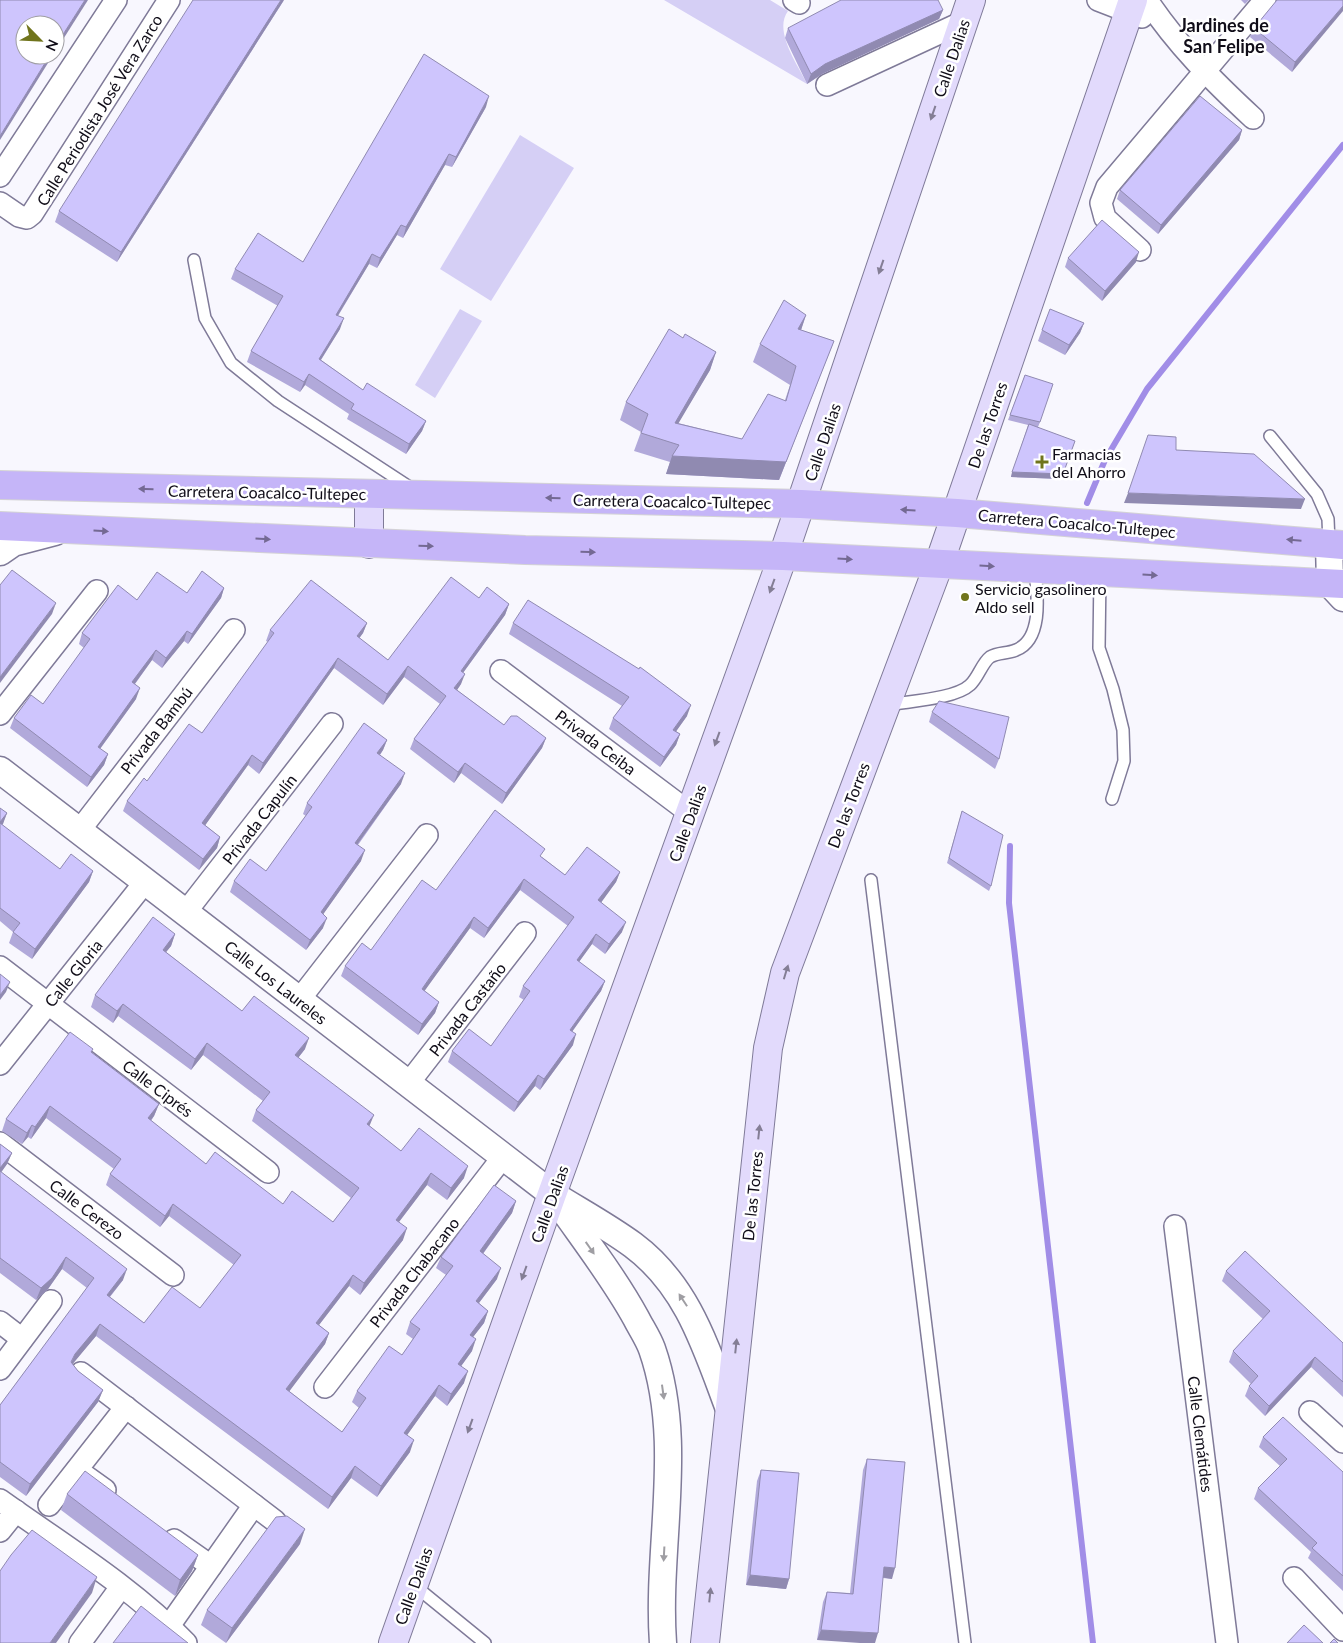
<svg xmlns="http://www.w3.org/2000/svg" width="1343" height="1643" viewBox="0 0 1343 1643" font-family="Lato,sans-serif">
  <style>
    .green { fill: #d5cff5 }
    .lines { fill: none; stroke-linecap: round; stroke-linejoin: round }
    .stream { stroke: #a18de7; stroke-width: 6 }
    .service-casing { stroke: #7f7a98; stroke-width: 14 }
    .minor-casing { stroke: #7f7a98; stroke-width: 24 }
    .tertiary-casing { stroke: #7f7a98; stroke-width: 29 }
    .secondary-casing { stroke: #7f7a98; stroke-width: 30 }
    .primary-casing { stroke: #d4d3d5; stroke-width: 30 }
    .service { stroke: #fff; stroke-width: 11 }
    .minor { stroke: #fff; stroke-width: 21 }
    .tertiary { stroke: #fff; stroke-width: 26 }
    .secondary { stroke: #e2dafc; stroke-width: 28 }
    .primary { stroke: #c5b5f8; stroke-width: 28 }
    .wall { fill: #b1a9da }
    .shaded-wall { fill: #908ab1 }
    .building { fill: #cec5fd; stroke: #908ab1 }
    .oneway { fill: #847e95 }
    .oneway2 { fill: #746993 }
    .oneway3 { fill: #9f9ea3 }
    .poi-dot { fill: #70741c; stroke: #fff; stroke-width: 2 }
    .labels { text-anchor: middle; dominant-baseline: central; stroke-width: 5; stroke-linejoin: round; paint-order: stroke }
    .street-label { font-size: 16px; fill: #100d18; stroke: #fff }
    .poi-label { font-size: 16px; fill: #100d18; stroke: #fff; text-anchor: start }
    .neighbourhood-label { font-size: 18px; font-weight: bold; fill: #100d18; stroke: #fff }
  </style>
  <rect width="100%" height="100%" fill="#f8f7fe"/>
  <g class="green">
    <path d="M664,0H770L788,11C773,31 798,65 807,84Z"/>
    <polygon points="520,135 574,168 491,301 440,269"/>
    <polygon points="460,309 482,321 435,398 415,385"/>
  </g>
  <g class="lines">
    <g class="stream">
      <polyline points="1087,503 1105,460 1147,389 1343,145"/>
      <polyline points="1010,846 1009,903 1093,1643"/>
    </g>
    <defs>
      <g id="service">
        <polyline points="194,260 205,318 231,363 278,401 411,488"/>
        <polyline points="1270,436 1317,494 1328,519 1329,543"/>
        <polyline points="1100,572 1099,648 1113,689 1123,730 1124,761 1112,799"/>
        <path d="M888,705C909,701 955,699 970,685C978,678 982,663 990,657C998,652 1007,654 1016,650C1044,639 1037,592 1035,569"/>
        <polyline points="871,880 965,1643"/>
        <polyline points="415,1586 485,1643"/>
      </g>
      <g id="minor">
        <polyline points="794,0 799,3"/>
        <polyline points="1098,0 1142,17"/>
        <path d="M1147,0C1177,45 1213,81 1253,118"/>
        <polyline points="827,85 963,22"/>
        <polyline points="0,176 116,0"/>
        <polyline points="0,203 19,216 27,218 32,214 169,0"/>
        <polyline points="1140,250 1105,218 1101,203 1107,187 1265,0"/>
        <polyline points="501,671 690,813"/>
        <polyline points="0,714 97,591"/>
        <polyline points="79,831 234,630"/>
        <polyline points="185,913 332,724"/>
        <polyline points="0,967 268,1172"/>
        <polyline points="299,1000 427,835"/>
        <polyline points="0,1064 145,882"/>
        <polyline points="408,1084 525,933"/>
        <polyline points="0,1143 173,1275"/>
        <polyline points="1175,1226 1227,1643"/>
        <polyline points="0,1322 22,1339"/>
        <polyline points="0,1369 51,1301"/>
        <polyline points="81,1373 275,1521"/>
        <polyline points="325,1387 503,1157"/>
        <polyline points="1310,1412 1343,1442"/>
        <polyline points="77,1470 105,1490"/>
        <path d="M0,1500C63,1545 132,1587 186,1643"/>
        <polyline points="49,1505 126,1407"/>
        <polyline points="0,1531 16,1511"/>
        <polyline points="174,1540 211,1566"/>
        <polyline points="1294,1578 1343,1630"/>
        <polyline points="169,1626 254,1505"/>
        <polyline points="80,1643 121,1587"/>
      </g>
      <g id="tertiary">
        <polyline points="1329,543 1330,584 1343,598"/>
        <polyline points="0,552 13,543 55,532"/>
        <path d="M0,770L552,1194C579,1211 607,1226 633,1245C688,1286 706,1348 729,1409"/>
        <path d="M560,1205C586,1242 614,1278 636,1318C641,1328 648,1338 652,1349C685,1443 656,1546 663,1643"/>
      </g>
      <g id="secondary">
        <polyline points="369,494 369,544"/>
        <polyline points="393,1643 552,1194 783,556 971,0"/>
        <polyline points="705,1643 768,1048 785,973 939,564 1133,0"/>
      </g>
      <g id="primary">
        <polyline points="0,485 801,504 957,513 1343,545"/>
        <polyline points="0,526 525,550 783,556 1343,584"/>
      </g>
    </defs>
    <use href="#service" class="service-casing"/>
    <use href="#minor" class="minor-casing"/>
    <use href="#tertiary" class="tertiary-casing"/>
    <use href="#secondary" class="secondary-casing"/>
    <use href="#primary" class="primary-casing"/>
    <use href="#service" class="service"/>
    <use href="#minor" class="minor"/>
    <use href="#tertiary" class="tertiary"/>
    <use href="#secondary" class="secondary"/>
    <use href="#primary" class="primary"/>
  </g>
  <g class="wall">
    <polygon points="284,0 117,262 55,222 59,211"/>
    <polygon points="1241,0 1249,0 1245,4"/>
    <polygon points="1343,0 1292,72 1250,37 1254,28"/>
    <polygon points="943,10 939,19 822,74 807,84 785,38 788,28"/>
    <polygon points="486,107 452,167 445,165 403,238 397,235 377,268 369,264 338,316 340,329 321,360 363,390 426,421 422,431 406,454 347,419 349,414 305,385 300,392 247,362 251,351 278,306 231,279 235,269 303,262"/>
    <polygon points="1242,130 1239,140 1158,234 1117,199 1120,190"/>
    <polygon points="1068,258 1136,262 1102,301 1065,267"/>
    <polygon points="806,315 801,330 834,341 779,480 666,474 670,462 634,451 641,432 620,420 626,402 683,338 716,352 710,370 678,423 742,439 785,400 790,385 753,362 760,344"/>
    <polygon points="1084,323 1080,333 1065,355 1038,341 1042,330"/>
    <polygon points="1025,375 1040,422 1038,427 1061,479 1011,477 1028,425 1008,420"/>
    <polygon points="224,588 221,598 188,644 184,641 162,668 152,660 135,684 136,699 100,749 108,754 104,765 87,787 10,728 14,718 43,704 84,648 79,644 82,633 137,600"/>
    <polygon points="479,598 509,604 505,615 463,673 461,684 457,690 504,725 546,738 542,748 502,804 461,773 454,783 410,749 414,739 440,704 404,677 383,705 334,668 259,774 248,765 205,825 220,837 217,848 199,870 123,811 127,801 147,781 202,733 268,642 266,641 270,630 367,623 363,633 359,638 388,660"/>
    <polygon points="513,623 687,716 676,731 680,734 676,745 660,767 609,729 613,718 622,706 509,634"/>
    <polygon points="932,712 999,759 995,769 929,722"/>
    <polygon points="387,740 383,750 380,755 401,784 358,845 361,861 323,914 323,928 306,950 230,892 234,881 266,871 306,816 303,814 307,803"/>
    <polygon points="0,808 7,813 2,825 60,869 93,871 89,882 32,959 9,943 13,932 0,921"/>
    <polygon points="962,811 991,886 989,891 947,863"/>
    <polygon points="542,857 565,875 620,872 616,882 601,902 622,932 605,954 592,944 579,962 605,981 601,991 572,1032 573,1045 556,1068 540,1090 535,1086 514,1112 448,1062 452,1051 491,1046 524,1000 519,997 523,986 568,926 520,890 484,938 470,928 424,991 439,1002 435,1013 418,1035 341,976 345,966 371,950 436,890"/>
    <polygon points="175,934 171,946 166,952 242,1011 305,1049 298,1058 370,1127 401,1151 464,1178 447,1200 427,1185 399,1222 403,1240 360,1295 349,1286 319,1325 329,1333 325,1344 289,1391 342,1432 359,1408 352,1402 357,1391 402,1355 413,1339 406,1334 410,1322 446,1275 436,1268 441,1257 516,1201 512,1213 483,1254 497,1279 479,1303 488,1311 484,1323 473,1337 472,1351 461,1366 464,1383 447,1406 435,1396 407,1435 410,1452 377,1497 351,1478 328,1509 96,1336 72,1364 78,1371 103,1390 98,1402 26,1496 0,1477 0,1405 87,1288 62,1269 48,1289 36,1300 0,1273 0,1144 12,1153 7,1164 1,1172 123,1280 110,1297 144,1323 200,1308 234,1265 169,1216 160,1227 106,1185 110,1174 114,1169 46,1118 31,1139 28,1137 22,1144 2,1131 6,1119 93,1049 91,1052 159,1104 154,1116 151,1121 206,1164 283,1204 333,1222 351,1198 252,1121 256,1110 263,1101 203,1055 191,1070 118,1016 113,1023 91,1007 95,995"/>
    <polygon points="1226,1271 1343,1343 1343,1397 1311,1367 1265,1416 1245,1396 1249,1386 1251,1384 1229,1362 1233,1351 1263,1319 1222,1281"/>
    <polygon points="1263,1437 1343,1472 1343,1591 1308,1558 1311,1552 1254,1499 1258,1488 1280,1466 1259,1447"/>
    <polygon points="867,1459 892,1579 883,1578 817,1640 823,1602 827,1592 850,1593 863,1470"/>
    <polygon points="761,1470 789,1579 786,1589 746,1585 757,1481"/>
    <polygon points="67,1494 198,1555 192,1571 175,1596 61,1510"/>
    <polygon points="300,1544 226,1643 201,1625 207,1610"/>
  </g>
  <g class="shaded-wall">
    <polygon points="85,0 88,0 55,52 55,47"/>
    <polygon points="281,0 284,0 117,262 121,252"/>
    <polygon points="1343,6 1343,11 1292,72 1295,62"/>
    <polygon points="943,10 939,19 822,74 807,84 811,74 825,64"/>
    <polygon points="50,55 53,55 0,140 0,136"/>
    <polygon points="489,96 486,107 452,167 456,157"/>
    <polygon points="1242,130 1239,140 1158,234 1161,225"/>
    <polygon points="449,154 445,165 403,238 406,227"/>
    <polygon points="401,225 397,235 377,268 380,258"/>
    <polygon points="1139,252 1136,262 1102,301 1105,291"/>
    <polygon points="372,254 369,264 332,325 336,315"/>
    <polygon points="806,315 800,333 798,329"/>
    <polygon points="344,318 340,329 315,369 319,359"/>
    <polygon points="1084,323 1080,333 1065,355 1069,345"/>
    <polygon points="834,341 779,480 666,474 672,456 786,462"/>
    <polygon points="716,352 710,370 668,441 675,423"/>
    <polygon points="309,374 305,385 300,392 304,382"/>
    <polygon points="426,421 422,431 406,454 409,444"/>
    <polygon points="1075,441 1061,479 1011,477 1012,472"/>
    <polygon points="1128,493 1305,499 1301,509 1124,503"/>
    <polygon points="224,588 221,598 188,644 192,634"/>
    <polygon points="56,603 52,614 0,683 0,677"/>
    <polygon points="509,604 505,615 457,681 461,671"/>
    <polygon points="367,623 363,633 353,647 357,636"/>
    <polygon points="187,631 184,641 162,668 166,658"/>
    <polygon points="156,650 152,660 128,693 132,682"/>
    <polygon points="338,658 334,668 259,774 263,763"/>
    <polygon points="408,666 404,677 383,705 387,694"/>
    <polygon points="465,674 461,684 451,699 454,688"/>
    <polygon points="140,688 136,699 94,757 98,747"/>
    <polygon points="691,705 687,716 670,740 673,730"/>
    <polygon points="680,734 676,745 660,767 664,757"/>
    <polygon points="546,738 542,748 502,804 506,793"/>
    <polygon points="387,740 383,750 374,763 377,753"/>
    <polygon points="108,754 104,765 87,787 91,777"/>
    <polygon points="252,755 248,765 199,834 202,823"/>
    <polygon points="465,763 461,773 454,783 458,772"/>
    <polygon points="405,773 401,784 351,853 355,843"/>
    <polygon points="7,813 3,824 0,827 0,822"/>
    <polygon points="220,837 217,848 199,870 203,859"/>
    <polygon points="365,850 361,861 317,923 321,912"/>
    <polygon points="93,871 89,882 32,959 35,949"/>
    <polygon points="620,872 616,882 595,911 598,900"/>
    <polygon points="524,879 520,890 484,938 488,928"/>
    <polygon points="474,917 470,928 418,1000 422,989"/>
    <polygon points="327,918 323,928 306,950 310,940"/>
    <polygon points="626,922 622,932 605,954 609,944"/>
    <polygon points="175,934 171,946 158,962 163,950"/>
    <polygon points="596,934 592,944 573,970 577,960"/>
    <polygon points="605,981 601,991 566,1040 570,1030"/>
    <polygon points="10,982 6,992 0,1000 0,995"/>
    <polygon points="439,1002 435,1013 418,1035 422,1024"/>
    <polygon points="123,1004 118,1016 113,1023 117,1011"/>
    <polygon points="576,1034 573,1045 540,1090 544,1079"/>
    <polygon points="309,1038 305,1049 291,1067 295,1055"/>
    <polygon points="207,1043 203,1055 191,1070 195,1059"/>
    <polygon points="538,1075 535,1086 514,1112 518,1102"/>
    <polygon points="159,1104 154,1116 143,1130 148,1118"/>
    <polygon points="50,1106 46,1118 31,1139 35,1127"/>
    <polygon points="374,1115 369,1127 367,1124"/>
    <polygon points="32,1125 28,1137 22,1144 27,1133"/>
    <polygon points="12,1153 7,1164 0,1174 0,1168"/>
    <polygon points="468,1166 464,1178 447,1200 451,1188"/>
    <polygon points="431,1173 427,1185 392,1231 396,1220"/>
    <polygon points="516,1201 512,1213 476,1263 480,1251"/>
    <polygon points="173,1204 169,1216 160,1227 165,1216"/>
    <polygon points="407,1228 403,1240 360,1295 364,1283"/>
    <polygon points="66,1257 62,1269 48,1289 36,1300 41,1288"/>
    <polygon points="501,1268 497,1279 472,1312 476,1301"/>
    <polygon points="127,1269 123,1280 102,1306 107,1295"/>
    <polygon points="353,1275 349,1286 312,1334 316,1323"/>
    <polygon points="488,1311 484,1323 466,1346 470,1335"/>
    <polygon points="100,1324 96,1336 71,1366 67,1374 75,1354"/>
    <polygon points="329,1333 325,1344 282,1401 286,1389"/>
    <polygon points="476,1339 472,1351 454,1376 458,1364"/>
    <polygon points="1315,1357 1311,1367 1265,1416 1269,1406"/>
    <polygon points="468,1371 464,1383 447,1406 451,1394"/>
    <polygon points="439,1385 435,1396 400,1445 404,1433"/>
    <polygon points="103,1390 98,1402 26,1496 30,1484"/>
    <polygon points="414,1440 410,1452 377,1497 381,1486"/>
    <polygon points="355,1466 351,1478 328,1509 332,1497"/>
    <polygon points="305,1529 300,1544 226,1643 232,1628"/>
    <polygon points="198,1555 192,1571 175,1596 180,1580"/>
    <polygon points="884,1567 895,1568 892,1579 880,1577"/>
    <polygon points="750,1575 789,1579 786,1589 746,1585"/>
    <polygon points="97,1577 92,1593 56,1643 50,1643"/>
    <polygon points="821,1630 878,1633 875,1643 860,1643 817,1640"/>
  </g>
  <g class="building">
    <polygon points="0,0 85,0 55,47 55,25 25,25 25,55 50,55 0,136"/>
    <polygon points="193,0 281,0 121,252 59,211"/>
    <polygon points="841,0 938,0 943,10 825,64 811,74 788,28"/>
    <polygon points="1277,0 1343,0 1343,6 1295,62 1254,28"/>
    <polygon points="424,54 489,96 456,157 449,154 406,227 401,225 380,258 372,254 336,315 344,318 319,359 363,390 367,383 426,421 409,444 351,409 354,404 309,374 304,382 251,351 283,296 235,269 258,233 303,262"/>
    <polygon points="1200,96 1242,130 1161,225 1120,190"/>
    <polygon points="1102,220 1139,252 1105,291 1068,258"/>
    <polygon points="784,300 806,315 798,329 834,341 786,462 672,456 679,445 641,433 648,414 626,402 669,329 683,338 685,334 716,352 675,423 742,439 768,394 786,401 796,366 760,344"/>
    <polygon points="1050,309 1084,323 1069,345 1042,330"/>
    <polygon points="1025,375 1053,384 1040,422 1010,415"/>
    <polygon points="1029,424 1075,441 1063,474 1012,472"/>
    <polygon points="1148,435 1176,437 1176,450 1254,454 1305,499 1128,493"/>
    <polygon points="12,570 56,603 0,677 0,585"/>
    <polygon points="202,571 224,588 192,634 187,631 166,658 156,650 132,682 140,688 98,747 108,754 91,777 14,718 31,695 43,704 90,639 82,633 118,585 137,600 157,572 187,593"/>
    <polygon points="451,577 479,598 487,587 509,604 461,671 465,674 454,688 504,725 511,716 517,716 546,738 506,793 465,763 458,772 414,739 446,696 408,666 387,694 338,658 263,763 252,755 202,823 220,837 203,859 127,801 144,778 147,781 189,724 202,733 274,633 270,630 311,580 367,623 357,636 388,660"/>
    <polygon points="528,600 639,669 640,667 691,705 673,730 680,734 664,757 613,718 629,697 513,623"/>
    <polygon points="939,701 1009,717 999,759 932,712"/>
    <polygon points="364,723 387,740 377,753 405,773 355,843 365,850 321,912 327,918 310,940 234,881 250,859 266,871 312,807 307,803"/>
    <polygon points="0,808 7,813 0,822"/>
    <polygon points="495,810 545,849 540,856 565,875 587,847 620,872 598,900 626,922 609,944 596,934 577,960 605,981 570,1030 576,1034 560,1057 544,1079 538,1075 518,1102 452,1051 469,1029 491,1046 530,991 523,986 574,917 524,879 488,928 474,917 431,976 422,989 439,1002 422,1024 345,966 362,943 371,950 422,880 436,890"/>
    <polygon points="962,811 1003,835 991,886 949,858"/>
    <polygon points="0,823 60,869 71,854 93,871 35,949 13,932 20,923 0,908"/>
    <polygon points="153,917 175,934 163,950 242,1011 254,996 309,1038 295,1055 374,1115 367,1124 401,1151 419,1128 468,1166 451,1188 431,1173 396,1220 407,1228 364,1283 353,1275 316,1323 329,1333 286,1389 342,1432 366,1398 357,1391 389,1346 402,1355 420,1329 410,1322 453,1266 441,1257 494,1185 516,1201 480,1251 501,1268 476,1301 488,1311 470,1335 476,1339 458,1364 468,1371 451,1394 439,1385 404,1433 414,1440 381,1486 355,1466 332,1497 100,1324 75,1354 71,1362 78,1371 103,1390 30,1484 0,1462 0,1405 94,1278 66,1257 52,1278 41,1288 0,1258 0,1171 127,1269 107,1295 144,1323 172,1287 200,1308 241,1255 173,1204 165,1216 110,1174 121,1159 50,1106 35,1127 32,1125 27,1133 6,1119 70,1032 93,1049 91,1052 159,1104 148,1118 206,1164 215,1152 283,1204 292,1191 333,1222 359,1188 256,1110 270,1092 207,1043 195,1059 123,1004 117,1011 95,995"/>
    <polygon points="0,974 10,982 0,995"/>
    <polygon points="0,1144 12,1153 0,1168"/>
    <polygon points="1245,1251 1343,1343 1343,1382 1315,1357 1269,1406 1249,1386 1258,1376 1233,1351 1270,1311 1226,1271"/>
    <polygon points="1283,1417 1343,1472 1343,1576 1312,1548 1317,1543 1258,1488 1287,1459 1263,1437"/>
    <polygon points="867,1459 905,1462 895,1568 884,1567 878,1633 821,1630 827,1592 853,1594"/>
    <polygon points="761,1470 799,1473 789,1579 750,1575"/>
    <polygon points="85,1471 198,1555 180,1580 67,1494"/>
    <polygon points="287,1516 305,1529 232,1628 207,1610 276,1517"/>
    <polygon points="32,1530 97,1577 50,1643 0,1643 0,1571 11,1555"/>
    <polygon points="141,1606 188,1643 113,1643"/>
    <polygon points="1304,1625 1323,1643 1287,1643"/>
    <polygon points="1334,1639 1338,1643 1330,1643"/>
  </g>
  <defs><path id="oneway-solid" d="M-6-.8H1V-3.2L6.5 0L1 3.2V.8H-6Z" transform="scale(1.25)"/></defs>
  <g class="oneway">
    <use href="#oneway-solid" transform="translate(933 113) rotate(109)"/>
    <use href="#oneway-solid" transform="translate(881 267) rotate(109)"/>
    <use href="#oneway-solid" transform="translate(772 586) rotate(110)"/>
    <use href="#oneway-solid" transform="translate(717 739) rotate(110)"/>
    <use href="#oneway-solid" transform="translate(786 972) rotate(-73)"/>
    <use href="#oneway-solid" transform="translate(759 1132) rotate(-84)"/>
    <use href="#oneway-solid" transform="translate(524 1273) rotate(110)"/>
    <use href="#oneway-solid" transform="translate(736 1346) rotate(-84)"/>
    <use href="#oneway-solid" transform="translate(470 1426) rotate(110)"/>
    <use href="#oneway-solid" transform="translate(710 1595) rotate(-84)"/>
  </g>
  <g class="oneway2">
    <use href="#oneway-solid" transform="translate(146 489) rotate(-179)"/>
    <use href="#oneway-solid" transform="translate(553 498) rotate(-179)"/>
    <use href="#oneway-solid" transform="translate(908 510) rotate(-177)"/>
    <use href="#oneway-solid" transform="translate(101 531) rotate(3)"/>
    <use href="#oneway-solid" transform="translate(263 539) rotate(3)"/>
    <use href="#oneway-solid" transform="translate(1294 540) rotate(-175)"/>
    <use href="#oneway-solid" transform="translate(426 546) rotate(2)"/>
    <use href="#oneway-solid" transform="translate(588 552) rotate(1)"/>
    <use href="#oneway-solid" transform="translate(845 559) rotate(3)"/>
    <use href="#oneway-solid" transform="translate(987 566) rotate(3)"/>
    <use href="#oneway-solid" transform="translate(1150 575) rotate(3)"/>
  </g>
  <g class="oneway3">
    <use href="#oneway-solid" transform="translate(590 1248) rotate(55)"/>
    <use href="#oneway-solid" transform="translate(683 1300) rotate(-123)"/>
    <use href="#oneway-solid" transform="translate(663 1392) rotate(82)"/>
    <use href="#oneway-solid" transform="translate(664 1554) rotate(93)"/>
  </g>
  <g class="poi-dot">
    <path d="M1039.5 454.5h5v5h5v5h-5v5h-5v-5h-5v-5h5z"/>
    <circle cx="965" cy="597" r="5"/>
  </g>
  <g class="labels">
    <g class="street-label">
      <text transform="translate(951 58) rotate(-71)">Calle Dalias</text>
      <text transform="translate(99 110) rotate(-58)">Calle Periodista José Vera Zarco</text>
      <text transform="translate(987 425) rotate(-71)">De las Torres</text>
      <text transform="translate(822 442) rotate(-71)">Calle Dalias</text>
      <text transform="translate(267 492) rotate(1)">Carretera Coacalco-Tultepec</text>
      <text transform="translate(672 501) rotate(1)">Carretera Coacalco-Tultepec</text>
      <text transform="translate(1077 523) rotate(5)">Carretera Coacalco-Tultepec</text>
      <text transform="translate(156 730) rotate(-52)">Privada Bambú</text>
      <text transform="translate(596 742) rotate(37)">Privada Ceiba</text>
      <text transform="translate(848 805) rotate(-69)">De las Torres</text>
      <text transform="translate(259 819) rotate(-52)">Privada Capulín</text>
      <text transform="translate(687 823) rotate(-70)">Calle Dalias</text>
      <text transform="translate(73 973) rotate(-51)">Calle Gloria</text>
      <text transform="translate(276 982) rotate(38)">Calle Los Laureles</text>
      <text transform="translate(467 1009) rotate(-52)">Privada Castaño</text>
      <text transform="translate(158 1088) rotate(37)">Calle Ciprés</text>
      <text transform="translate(752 1196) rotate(-84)">De las Torres</text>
      <text transform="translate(549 1204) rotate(-70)">Calle Dalias</text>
      <text transform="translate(87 1209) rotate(37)">Calle Cerezo</text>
      <text transform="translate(414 1272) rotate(-52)">Privada Chabacano</text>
      <text transform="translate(1201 1434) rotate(83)">Calle Clemátides</text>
      <text transform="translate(413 1586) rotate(-70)">Calle Dalias</text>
    </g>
    <g class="poi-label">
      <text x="1052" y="453">Farmacias<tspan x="1052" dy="18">del Ahorro</tspan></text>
      <text x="975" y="588">Servicio gasolinero<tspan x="975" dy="18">Aldo sell</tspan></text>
    </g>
    <g class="neighbourhood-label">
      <text x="1224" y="25">Jardines de<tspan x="1224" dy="21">San Felipe</tspan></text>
    </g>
  </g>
  <g transform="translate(40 40) rotate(114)"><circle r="24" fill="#ffffff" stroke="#9f9ea3"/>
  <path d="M0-4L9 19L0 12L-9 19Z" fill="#70741c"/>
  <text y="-8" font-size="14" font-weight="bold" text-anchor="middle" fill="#100d18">N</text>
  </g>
</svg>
